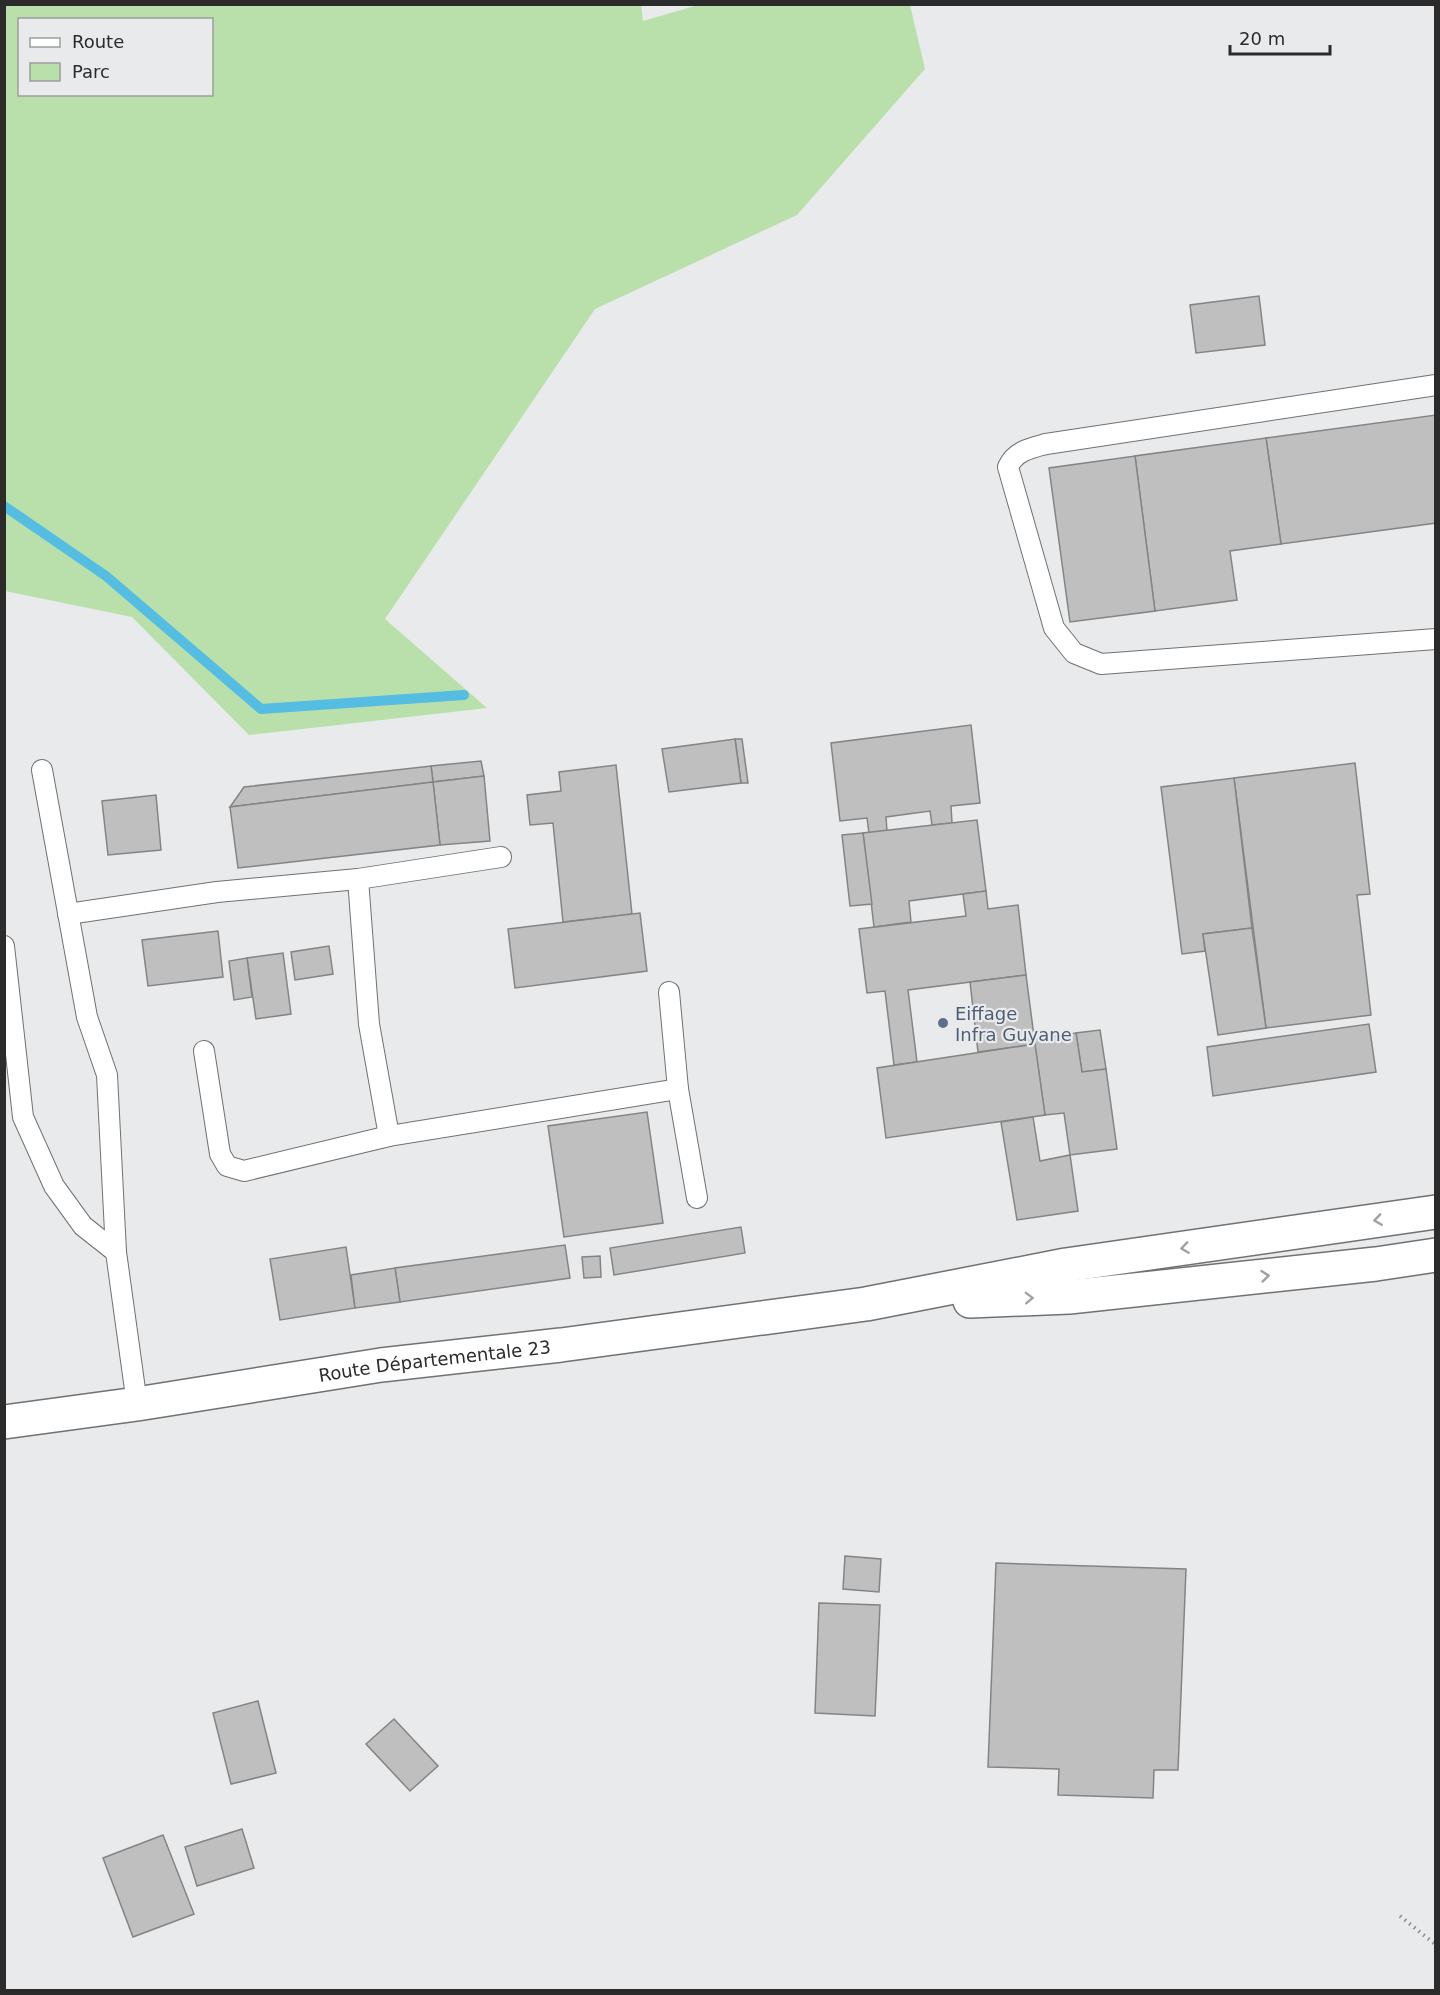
<svg xmlns="http://www.w3.org/2000/svg" width="1440" height="1995" viewBox="0 0 1440 1995" font-family="'DejaVu Sans',sans-serif">
  <style>
    .green { fill: #b9e0ab; fill-rule: evenodd }
    .lines { fill: none; stroke-linecap: round; stroke-linejoin: round }
    .stream { stroke: #54bde1; stroke-width: 10 }
    .building { fill: #c0bfc0; stroke: #858485; stroke-width: 1.5 }
    .service-casing { stroke: #707172; stroke-width: 22 }
    .primary-casing { stroke: #707172; stroke-width: 36 }
    .path { stroke: #8d8e8f; stroke-width: 4; stroke-dasharray: 1.5 4.5; stroke-linecap: butt }
    .service { stroke: #fff; stroke-width: 20 }
    .primary { stroke: #fff; stroke-width: 33 }
    .oneway { stroke: #a0a0a0 }
    .service-dot { fill: #5c6f8a; stroke: #e8eaeb; stroke-width: 2 }
    .labels { text-anchor: middle; dominant-baseline: central; stroke-width: 4.5; stroke-linejoin: round; paint-order: stroke }
    .service-label { font-size: 18px; fill: #4e5e75; stroke: #e8eaeb; text-anchor: start }
    .street-label { font-size: 18px; fill: #2b2b2b; stroke: #e8eaeb }
  </style>
  <rect width="100%" height="100%" fill="#e8eaeb"/>
  <path class="green" d="M641,4L643,21L698,5H910L925,69L797,215L595,309L385,619L487,708L249,735L132,617L5,591V5ZM20,20H212V94H20Z"/>
  <g class="lines">
    <polyline class="stream" points="4,506 106,576 261,709 464,695"/>
  </g>
  <g class="building">
    <polygon points="1259,296 1265,345 1196,353 1190,305"/>
    <polygon points="1436,415 1436,523 1281,544 1266,438"/>
    <polygon points="1266,438 1281,544 1230,551 1237,600 1155,611 1135,456"/>
    <polygon points="1135,456 1155,611 1070,622 1049,468"/>
    <polygon points="971,725 980,803 951,806 952,823 932,825 930,811 886,817 887,831 869,833 867,818 840,821 831,743"/>
    <polygon points="735,739 742,739 748,783 741,783"/>
    <polygon points="735,739 741,783 669,792 662,749"/>
    <polygon points="481,761 484,776 433,782 431,766"/>
    <polygon points="1355,763 1370,894 1357,895 1371,1015 1266,1028 1234,778"/>
    <polygon points="616,765 632,914 563,922 553,823 530,825 527,795 561,791 559,772"/>
    <polygon points="431,766 433,782 230,807 244,787"/>
    <polygon points="484,776 490,841 440,845 433,782"/>
    <polygon points="1234,778 1252,928 1203,934 1205,951 1182,954 1161,787"/>
    <polygon points="433,782 440,845 238,868 230,807"/>
    <polygon points="156,795 161,850 108,855 102,801"/>
    <polygon points="977,820 986,891 909,901 911,922 874,927 863,833"/>
    <polygon points="863,833 872,904 850,906 842,835"/>
    <polygon points="986,891 988,909 1018,905 1026,975 908,990 917,1062 894,1065 885,991 867,993 859,929 966,916 963,894"/>
    <polygon points="640,913 647,971 515,988 508,929"/>
    <polygon points="1252,928 1266,1028 1218,1035 1203,934"/>
    <polygon points="218,931 223,977 148,986 142,940"/>
    <polygon points="329,946 333,974 295,980 291,952"/>
    <polygon points="283,953 291,1014 256,1019 247,958"/>
    <polygon points="247,958 252,997 234,1000 229,961"/>
    <polygon points="1026,975 1035,1044 978,1052 970,982"/>
    <polygon points="1369,1024 1376,1072 1213,1096 1207,1047"/>
    <polygon points="1100,1030 1106,1069 1082,1072 1076,1033"/>
    <polygon points="1076,1033 1082,1072 1106,1069 1117,1149 1070,1155 1064,1113 1045,1115 1034,1039"/>
    <polygon points="1035,1044 1045,1115 886,1138 877,1068"/>
    <polygon points="647,1112 663,1223 564,1237 548,1126"/>
    <polygon points="1033,1117 1040,1161 1070,1155 1078,1211 1017,1220 1001,1122"/>
    <polygon points="741,1227 745,1253 614,1275 610,1248"/>
    <polygon points="565,1245 570,1278 400,1302 395,1268"/>
    <polygon points="346,1247 355,1308 280,1320 270,1259"/>
    <polygon points="600,1256 601,1277 584,1278 582,1257"/>
    <polygon points="395,1268 400,1302 355,1308 351,1275"/>
    <polygon points="845,1556 881,1559 879,1592 843,1589"/>
    <polygon points="996,1563 1186,1569 1178,1770 1154,1770 1153,1798 1058,1795 1059,1769 988,1767"/>
    <polygon points="819,1603 880,1605 875,1716 815,1713"/>
    <polygon points="258,1701 276,1773 231,1784 213,1713"/>
    <polygon points="394,1719 438,1766 410,1791 366,1744"/>
    <polygon points="242,1829 254,1868 197,1886 185,1847"/>
    <polygon points="163,1835 194,1914 133,1937 103,1858"/>
  </g>
  <g class="lines">
    <defs>
      <g id="service">
        <path d="M1436,385L1046,444C1031,448 1015,451 1008,467L1054,628L1074,653L1101,664L1436,639"/>
        <polyline points="42,770 87,1017 107,1075 116,1252 137,1404"/>
        <polyline points="358,879 501,857"/>
        <polyline points="68,914 217,892 358,879 369,1024 389,1136 244,1171 227,1166 220,1154 204,1051"/>
        <polyline points="4,946 23,1117 54,1186 83,1226 116,1252"/>
        <polyline points="669,992 678,1089 697,1198"/>
        <polyline points="389,1136 678,1089"/>
      </g>
      <g id="primary">
        <polyline points="970,1301 1069,1297 1376,1264 1436,1255"/>
        <path id="s1" d="M4,1422L137,1404L381,1365L561,1345L866,1304L1066,1265L1436,1212"/>
      </g>
    </defs>
    <use href="#service" class="service-casing"/>
    <use href="#primary" class="primary-casing"/>
    <polyline class="path" points="1400,1916 1436,1945"/>
    <use href="#service" class="service"/>
    <use href="#primary" class="primary"/>
  </g>
  <defs><path id="oneway-chevron" d="M-2-3.5L2.5 0L-2 3.5" fill="none" stroke-width="1.6" stroke-linecap="round" stroke-linejoin="round" transform="scale(1.5)"/></defs>
  <g class="oneway">
    <use href="#oneway-chevron" transform="translate(1378 1220) rotate(172)"/>
    <use href="#oneway-chevron" transform="translate(1185 1248) rotate(172)"/>
    <use href="#oneway-chevron" transform="translate(1265 1276) rotate(-6)"/>
    <use href="#oneway-chevron" transform="translate(1029 1298) rotate(-2)"/>
  </g>
  <circle class="service-dot" cx="943" cy="1023" r="6"/>
  <g class="labels">
    <g class="service-label">
      <text x="955" y="1013">Eiffage<tspan x="955" dy="21">Infra Guyane</tspan></text>
    </g>
    <g class="street-label">
      <text stroke="none"><textPath href="#s1" startOffset="435">Route Départementale 23</textPath></text>
    </g>
  </g>
  <rect width="1440" height="1995" fill="none" stroke="#2b2b2b" stroke-width="12"/>
  <rect x="18" y="18" width="195" height="78" fill="#e8eaeb" stroke="#9c9e9e" stroke-width="1.5"/>
  <rect x="30" y="38" width="30" height="9" fill="#ffffff" stroke="#9c9e9e" stroke-width="1.5"/>
  <text x="72" y="48" font-size="18" fill="#2b2b2b">Route</text>
  <rect x="30" y="63" width="30" height="18" fill="#b9e0ab" stroke="#9c9e9e" stroke-width="1.5"/>
  <text x="72" y="78" font-size="18" fill="#2b2b2b">Parc</text>
  <path d="M1230 45v9h100v-9" fill="none" stroke="#2b2b2b" stroke-width="3"/>
  <text x="1239" y="45" font-size="18" fill="#2b2b2b" stroke="#e8eaeb" stroke-width="4.5" paint-order="stroke">20 m</text>
</svg>
